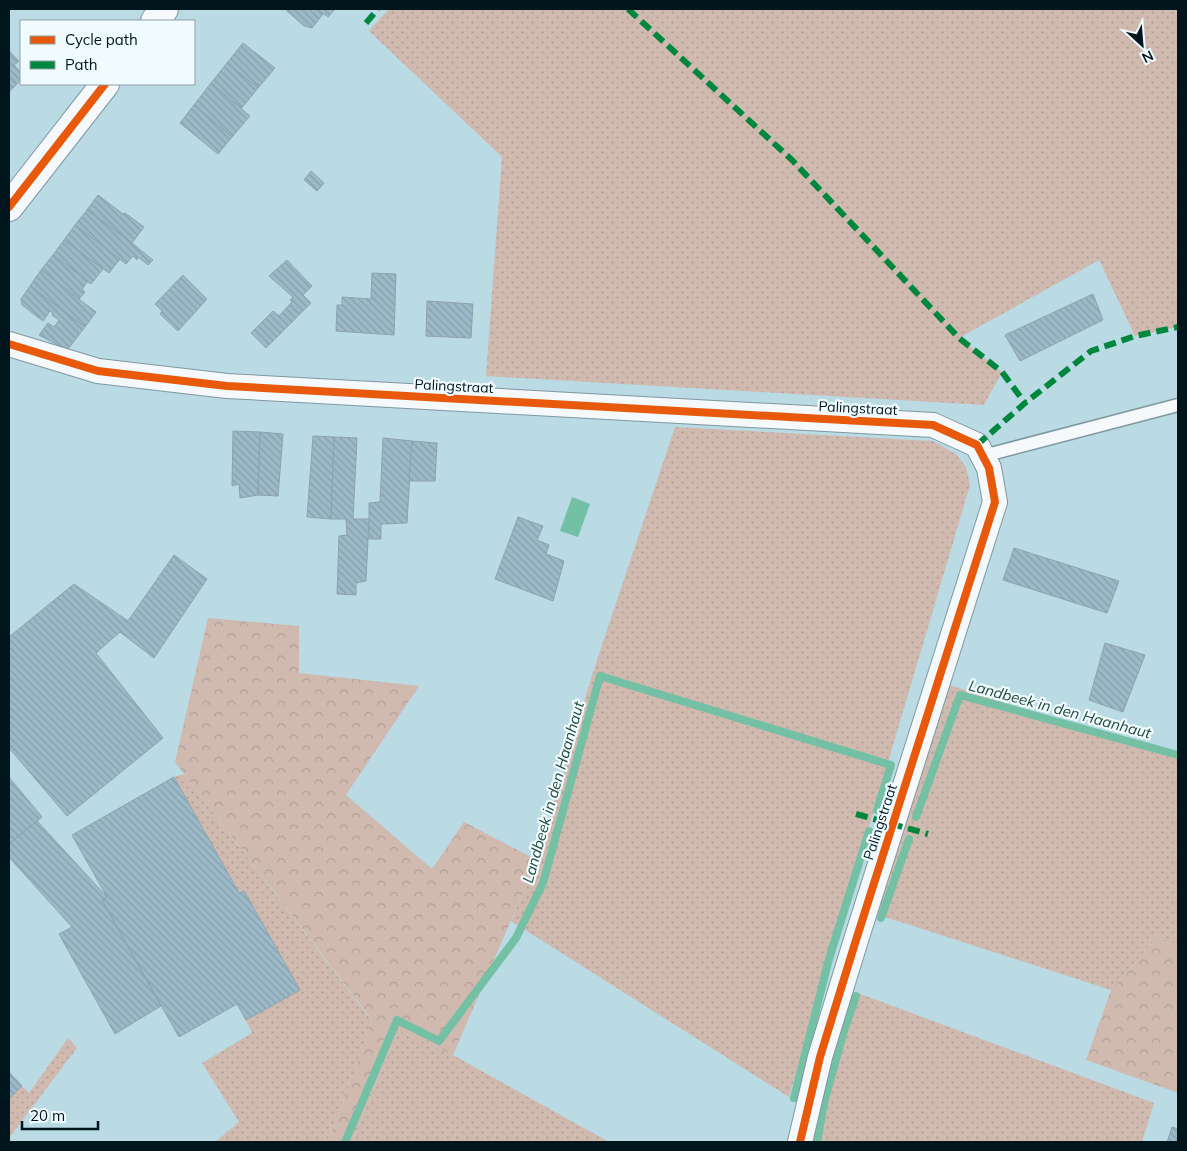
<svg xmlns="http://www.w3.org/2000/svg" width="1187" height="1151" viewBox="0 0 1187 1151" font-family="Mulish,sans-serif">
  <style>
    .grass { fill: url(#grass-dots) }
    .forest { fill: url(#forest-crowns) }
    .water { fill: #74c0a4 }
    .lines { fill: none; stroke-linecap: round; stroke-linejoin: round }
    .stream { stroke: #74c0a4; stroke-width: 8 }
    .building { fill: url(#building-back-hatch); stroke: #8da3ae }
    .lane-casing { stroke: #7f98a0; stroke-width: 15 }
    .street-casing { stroke: #7f98a0; stroke-width: 26 }
    .secondary-casing { stroke: #7f98a0; stroke-width: 30 }
    .lane { stroke: #f5f9fb; stroke-width: 12 }
    .street { stroke: #f5f9fb; stroke-width: 24 }
    .secondary { stroke: #f5f9fb; stroke-width: 28 }
    .quiet { stroke: #00873e; stroke-width: 6; stroke-dasharray: 12 6; stroke-linecap: butt }
    .cycleway-casing { stroke: #f0fbff; stroke-width: 11 }
    .cycleway { stroke: #e8590c; stroke-width: 8 }
    .labels { text-anchor: middle; dominant-baseline: central; stroke-width: 4.5; stroke-linejoin: round; paint-order: stroke }
    .street-label { font-size: 14px; fill: #01151c; stroke: #f0fbff }
    .water-label { font-size: 15px; font-style: italic; fill: #224a38; stroke: #f0fbff }
  </style>
  <defs>
    <pattern id="grass-dots" width="8" height="8" patternUnits="userSpaceOnUse" patternTransform="scale(1.25)"><rect width="8" height="8" fill="#d0bab0"/><path d="M2 2h.1M6 6h.1" fill="none" stroke="#b19f97" stroke-width="1.8" stroke-linecap="round"/></pattern>
    <pattern id="forest-crowns" width="20" height="18" patternUnits="userSpaceOnUse" patternTransform="scale(1.25)"><rect width="20" height="18" fill="#d0bab0"/><path d="M2 6a3 3 0 1 1 6 0M12 15a3 3 0 1 1 6 0" fill="none" stroke="#b19f97"/></pattern>
    <pattern id="building-back-hatch" width="6" height="6" patternUnits="userSpaceOnUse" patternTransform="scale(1.25)"><rect width="6" height="6" fill="#9cb9c8"/><path d="M-1 5l2 2M0 0l6 6M5-1l2 2" fill="none" stroke="#859eab"/></pattern>
  </defs>
  <rect width="100%" height="100%" fill="#badae4"/>
  <g class="grass">
    <polygon points="389,9 1178,9 1178,327 1135,336 1099,260 959,338 1002,372 984,405 486,376 502,157 369,31"/>
    <polygon points="675,427 933,441 956,454 966,467 970,485 789,1097 511,921 537,860 594,669"/>
    <polygon points="943,683 1178,758 1178,945 1157,937 1111,990 873,913"/>
    <polygon points="184,774 372,1021 328,1142 215,1142 239,1122 202,1063 252,1033 246,1020 300,990 244,891 239,893 174,777"/>
    <polygon points="855,992 1154,1103 1142,1142 811,1142 838,1034"/>
    <polygon points="398,1030 453,1055 609,1142 352,1142"/>
    <polygon points="68,1038 77,1048 9,1138 9,1099 22,1086 29,1093"/>
  </g>
  <g class="forest">
    <polygon points="208,618 299,626 299,673 419,686 346,795 432,869 464,822 537,860 453,1055 398,1030 352,1142 328,1142 372,1020 175,762"/>
    <polygon points="1157,937 1178,945 1178,1093 1086,1060 1111,990"/>
  </g>
  <polygon class="water" points="572,497 590,504 578,537 560,531"/>
  <g class="lines">
    <g class="stream">
      <polyline points="916,817 960,695 1178,755"/>
      <polyline points="881,918 909,839"/>
      <polyline points="794,1098 829,959 869,831"/>
      <polyline points="345,1142 397,1020 439,1041 516,938 543,883 600,676 891,765 877,810"/>
      <polyline points="817,1142 824,1103 843,1034 856,996"/>
    </g>
  </g>
  <g class="building">
    <polygon points="285,9 317,9 323,14 312,28 304,26"/>
    <polygon points="317,9 335,9 328,17"/>
    <polygon points="243,43 275,68 258,88 227,63"/>
    <polygon points="9,51 19,61 14,65 21,73 21,80 9,92"/>
    <polygon points="227,63 258,88 241,109 211,83"/>
    <polygon points="211,83 250,116 232,137 194,105"/>
    <polygon points="194,105 232,137 218,154 180,123"/>
    <polygon points="311,171 324,183 317,191 304,180"/>
    <polygon points="98,195 123,214 125,213 144,227 132,243 87,210"/>
    <polygon points="87,210 132,243 153,260 148,265 138,257 137,260 133,256 126,264 75,225"/>
    <polygon points="75,225 120,259 109,273 64,240"/>
    <polygon points="64,240 103,269 91,284 53,255"/>
    <polygon points="53,255 88,281 82,289 85,292 79,299 41,270"/>
    <polygon points="287,260 312,286 303,295 311,303 266,348 251,333 273,311 279,316 292,302 290,300 293,297 269,276"/>
    <polygon points="41,270 96,312 85,327 30,286"/>
    <polygon points="372,273 396,274 394,335 336,331 337,305 342,305 342,297 371,299"/>
    <polygon points="183,275 207,299 178,331 160,314 162,311 155,304"/>
    <polygon points="30,286 85,327 68,349 67,348 65,349 39,335 48,323 54,327 59,320 52,315 53,313 50,311 43,321 22,305 21,299"/>
    <polygon points="1093,294 1103,320 1020,361 1005,335"/>
    <polygon points="427,301 473,304 471,338 426,336"/>
    <polygon points="233,431 260,432 258,495 240,498 239,484 232,486"/>
    <polygon points="260,432 283,434 278,496 258,495"/>
    <polygon points="313,436 334,437 331,519 307,517"/>
    <polygon points="334,437 357,438 353,519 369,519 366,581 356,583 356,595 337,594 339,536 347,535 346,519 331,519"/>
    <polygon points="383,438 412,441 407,523 381,524 381,539 369,539 369,503 380,502"/>
    <polygon points="412,441 437,443 435,481 409,481"/>
    <polygon points="518,517 543,526 537,540 549,545 546,554 564,561 553,601 495,579"/>
    <polygon points="1014,548 1119,581 1107,613 1003,580"/>
    <polygon points="174,555 207,579 154,658 120,632 96,653 163,738 67,816 9,748 9,637 74,584 128,621"/>
    <polygon points="1105,643 1145,655 1123,712 1089,700"/>
    <polygon points="9,777 42,817 9,844"/>
    <polygon points="174,777 239,893 244,891 300,990 246,1020 237,1004 179,1037 102,900 107,897 72,835"/>
    <polygon points="37,821 107,897 102,900 161,1006 115,1034 59,934 72,927 9,857 9,844"/>
    <polygon points="9,1072 22,1086 9,1099"/>
    <polygon points="1172,1127 1178,1129 1178,1142 1167,1142"/>
  </g>
  <g class="lines">
    <defs>
      <polyline id="lane" points="983,456 1178,405"/>
      <polyline id="street" points="9,344 98,371 227,386 933,425 977,445 989,468 995,502 856,940 820,1057 800,1142"/>
      <g id="secondary">
        <polyline points="155,21 164,9"/>
        <polyline points="9,207 105,84"/>
      </g>
    </defs>
    <use href="#lane" class="lane-casing"/>
    <use href="#street" class="street-casing"/>
    <use href="#secondary" class="secondary-casing"/>
    <use href="#lane" class="lane"/>
    <use href="#street" class="street"/>
    <use href="#secondary" class="secondary"/>
    <g class="quiet">
      <polyline points="628,9 792,160 959,338 1002,372 1025,403"/>
      <polyline points="366,23 378,9"/>
      <polyline points="977,445 1025,403 1091,351 1135,336 1178,327"/>
      <polyline points="856,814 928,834"/>
    </g>
    <defs>
      <g id="cycleway">
        <polyline points="9,207 105,84"/>
        <polyline points="9,344 98,371 227,386 933,425 977,445 989,468 995,502 856,940 820,1057 800,1142"/>
      </g>
    </defs>
    <use href="#cycleway" class="cycleway-casing"/>
    <use href="#cycleway" class="cycleway"/>
  </g>
  <g class="labels">
    <g class="street-label">
      <text transform="translate(454 386) rotate(3)">Palingstraat</text>
      <text transform="translate(858 408) rotate(3)">Palingstraat</text>
      <text transform="translate(880 822) rotate(-72)">Palingstraat</text>
    </g>
    <g class="water-label">
      <text transform="translate(1060 709) rotate(15)">Landbeek in den Haanhaut</text>
      <text transform="translate(553 792) rotate(-74)">Landbeek in den Haanhaut</text>
    </g>
  </g>
  <rect width="1187" height="1151" fill="none" stroke="#01151c" stroke-width="20"/>
  <rect x="20" y="20" width="175" height="65" fill="#f0fbff" stroke="#909fa4"/>
  <rect x="30" y="36" width="25" height="8" fill="#e8590c" stroke="#909fa4"/>
  <text x="65" y="45" font-size="15" fill="#01151c">Cycle path</text>
  <rect x="30" y="61" width="25" height="8" fill="#00873e" stroke="#909fa4"/>
  <text x="65" y="70" font-size="15" fill="#01151c">Path</text>
  <g transform="translate(1142 45) rotate(154)" stroke="#f0fbff" stroke-width="4" paint-order="stroke">
  <path d="M0-4L9 19L0 12L-9 19Z" fill="#01151c"/>
  <text y="-8" font-size="14" font-weight="bold" text-anchor="middle" fill="#01151c">N</text>
  </g>
  <path d="M22 1121v8h76v-8" fill="none" stroke="#01151c" stroke-width="2.5"/>
  <text x="30" y="1121" font-size="15" fill="#01151c" stroke="#f0fbff" stroke-width="4" paint-order="stroke">20 m</text>
</svg>
